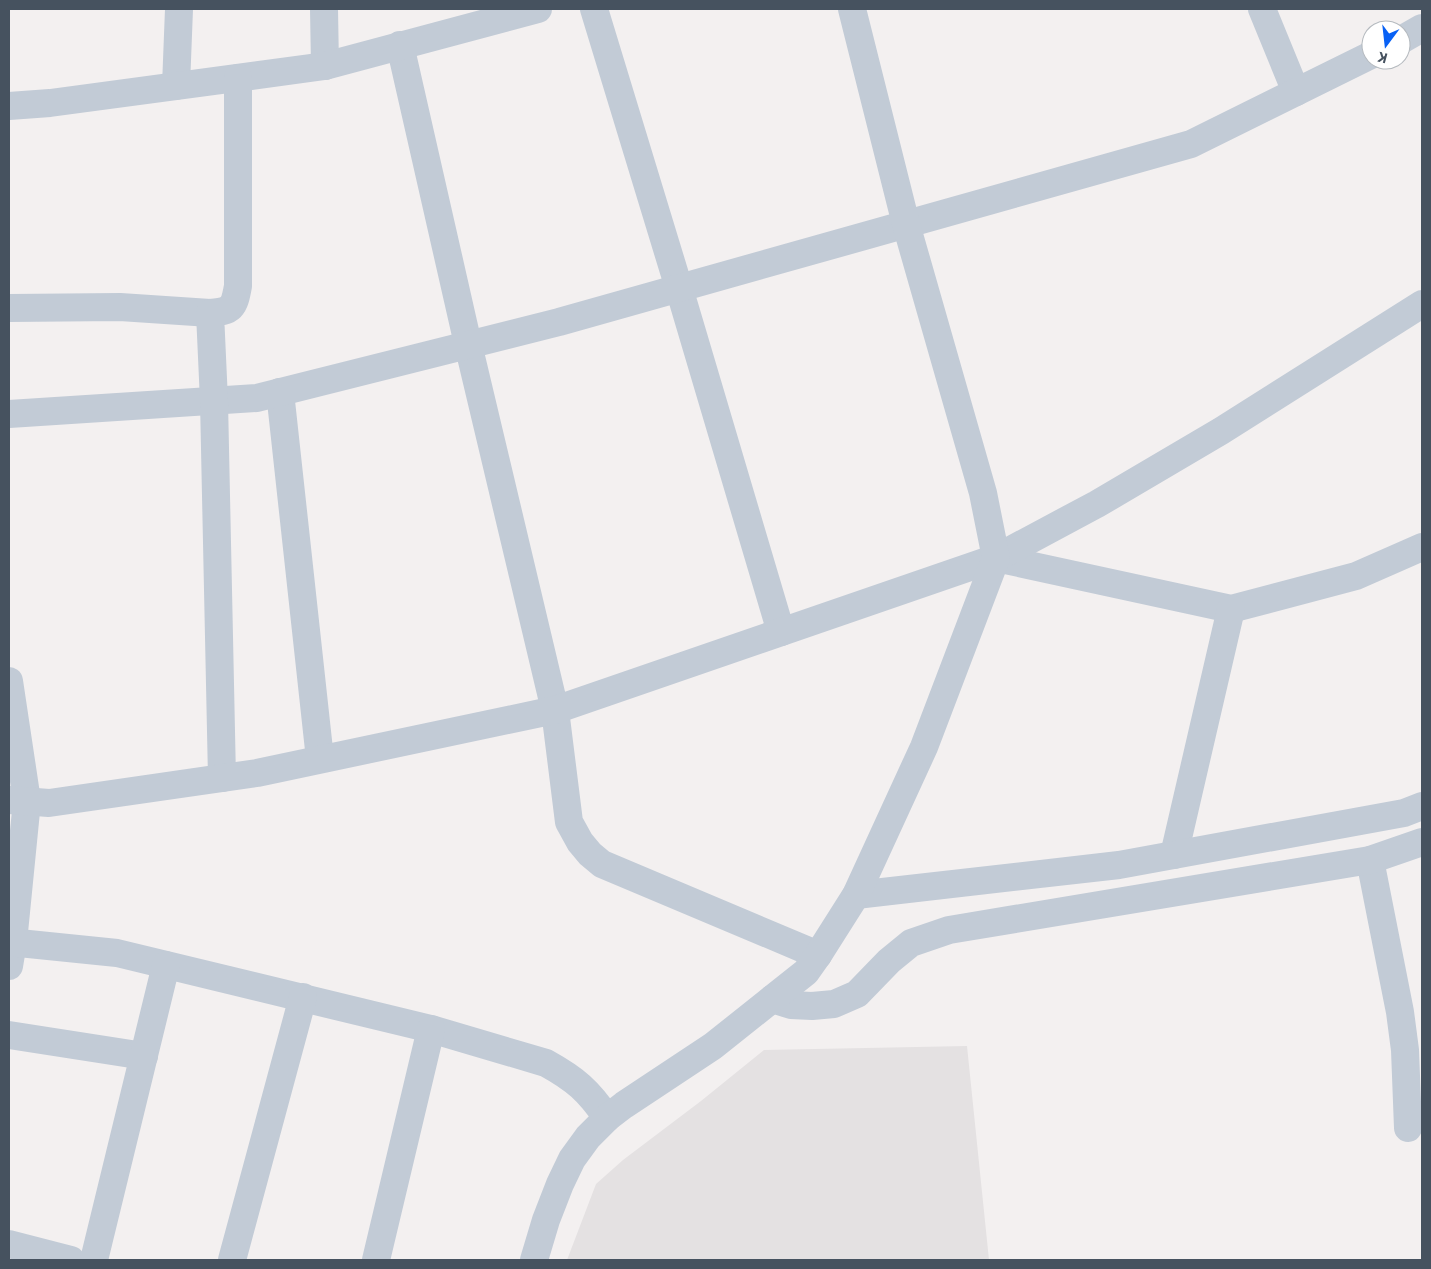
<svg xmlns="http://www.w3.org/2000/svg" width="1431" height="1269" viewBox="0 0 1431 1269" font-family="Roboto,sans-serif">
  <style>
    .education { fill: #e4e1e2 }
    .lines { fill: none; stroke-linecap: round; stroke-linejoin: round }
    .minor { stroke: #c2cbd6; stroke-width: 28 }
  </style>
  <rect width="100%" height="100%" fill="#f3f0f0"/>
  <polygon class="education" points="967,1046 989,1260 567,1260 596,1184 623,1160 701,1101 764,1050"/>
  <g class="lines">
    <g class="minor">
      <polyline points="324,9 325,66"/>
      <polyline points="594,9 679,288 781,632"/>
      <polyline points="1262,9 1296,92"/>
      <polyline points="1401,40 1422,28"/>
      <polyline points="400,45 468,344 555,710 569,822 580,842 590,854 602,864 818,955"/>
      <polyline points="176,86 179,9"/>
      <polyline points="9,106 50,103 325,66 538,9"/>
      <polyline points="9,308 120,307 210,313"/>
      <polyline points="280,392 320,759"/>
      <polyline points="9,414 257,398 559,322 1191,144 1371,55"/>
      <polyline points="996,558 1231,609 1356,576 1422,547"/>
      <polyline points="9,681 27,801 13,942 9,966"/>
      <path d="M222,778L214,401L210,313C232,311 234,308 238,286V78"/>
      <polyline points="9,800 49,803 257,773 555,710 996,558 1097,504 1221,431 1422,304"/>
      <polyline points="1174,855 1231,609"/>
      <polyline points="1370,860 1400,1012 1405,1050 1408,1128"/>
      <polyline points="856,895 1119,865 1404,813 1422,806"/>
      <path d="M9,942L117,953L431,1029L546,1063C575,1079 589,1091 607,1118"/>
      <polyline points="772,999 791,1005 812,1006 834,1004 857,994 889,961 911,943 949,930 1370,860 1422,842"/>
      <polyline points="9,1035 144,1056"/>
      <polyline points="9,1244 71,1260"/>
      <polyline points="94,1260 166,965"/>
      <polyline points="232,1260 303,997"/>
      <polyline points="376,1260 431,1029"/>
      <polyline points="534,1260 546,1220 560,1184 572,1159 588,1137 607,1118 624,1105 713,1046 806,972 818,955 856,895 924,747 996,558 983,493 906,224 852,9"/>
    </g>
  </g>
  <rect width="1431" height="1269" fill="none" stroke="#46525f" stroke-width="20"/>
  <g transform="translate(1386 45) rotate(195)"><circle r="24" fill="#ffffff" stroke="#b5babf"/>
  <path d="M0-4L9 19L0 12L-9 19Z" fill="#0861f5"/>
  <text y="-8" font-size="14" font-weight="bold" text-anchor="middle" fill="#46525f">K</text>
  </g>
</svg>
